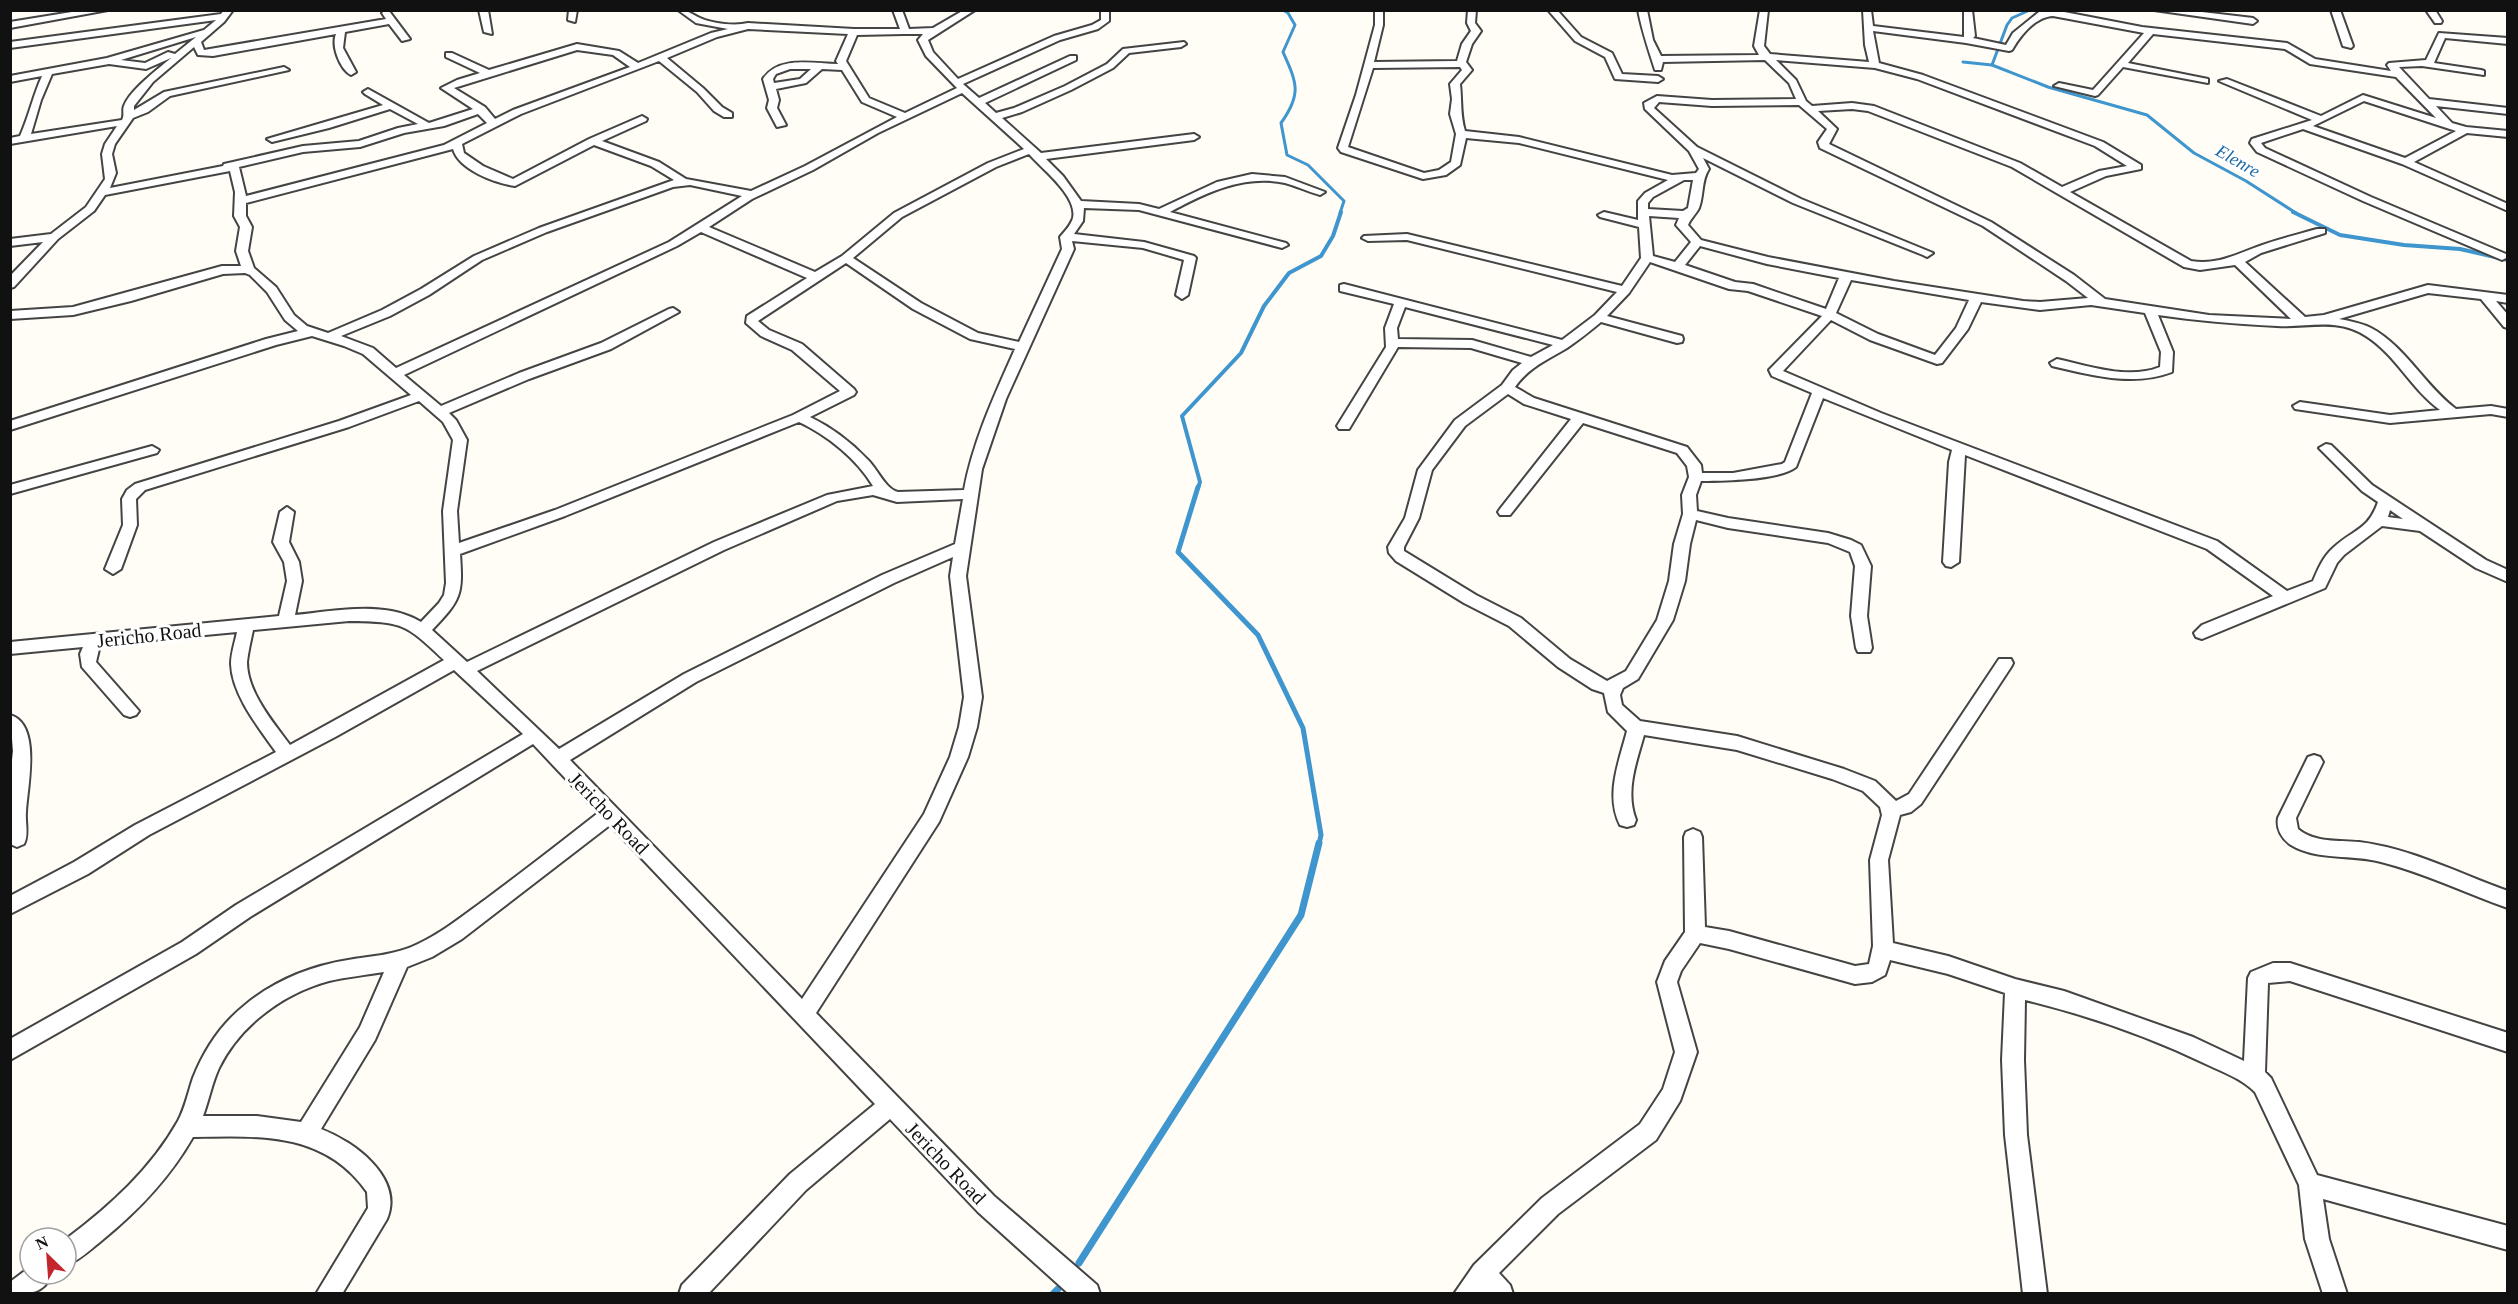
<svg xmlns="http://www.w3.org/2000/svg" width="2518" height="1304" viewBox="0 0 2518 1304" font-family="'Times New Roman',serif">
  <style>
    .lines { fill: none; stroke-linecap: round; stroke-linejoin: round }
    .stream-far3 { stroke: #3f96cf; stroke-width: 3 }
    .stream-far2 { stroke: #3f96cf; stroke-width: 4 }
    .stream-far1 { stroke: #3f96cf; stroke-width: 5 }
    .stream { stroke: #3f96cf; stroke-width: 7 }
    .minor-casing { stroke: #444; stroke-width: 4 }
    .minor { fill: #fff; fill-rule: evenodd }
    .labels { text-anchor: middle; dominant-baseline: central; stroke-width: 6; stroke-linejoin: round; paint-order: stroke }
    .far-water-label { font-size: 18px; font-style: italic; fill: #1768a6; stroke: #fff }
    .street-label { font-size: 20px; fill: #111; stroke: #fff }
  </style>
  <rect width="100%" height="100%" fill="#fffdf5"/>
  <g class="lines">
    <g class="stream-far3">
      <path d="M1283,10L1288,13L1295,25L1283,52C1297,83 1302,94 1281,123L1287,155L1308,165L1344,201L1340,213"/>
      <polyline points="1963,62 1992,65 2048,87 2147,115 2194,153 2246,181 2296,213"/>
      <polyline points="1992,65 2007,25 2012,18 2030,10"/>
    </g>
    <g class="stream-far2">
      <polyline points="2293,212 2340,235 2404,245 2460,249 2508,260"/>
      <polyline points="1198,488 1200,482 1182,416 1241,353 1264,306 1289,273 1321,256 1333,236 1341,212"/>
    </g>
    <polyline class="stream-far1" points="1198,487 1178,552 1258,635 1303,728 1321,835 1319,844"/>
    <g class="stream">
      <polyline points="1079,1263 1301,915 1319,843"/>
      <polyline points="1053,1294 1058,1289"/>
    </g>
    <defs>
      <g id="minor">
        <polygon points="84,10 108,10 10,28 10,22"/>
        <path d="M224,10H233L224,22L201,42L204,50L386,19L382,13L385,10L389,11L410,39L402,41L389,24L345,32L343,48L356,72L351,75C340,69 331,46 336,34L213,56L198,55L194,47L153,82L134,106V110L164,92L284,67L289,70L170,96L148,112L133,118L115,144L112,154L116,173L110,188L223,166L224,164L303,146L359,141L398,128L418,124L390,109L329,128L272,142L267,139L383,105L365,94L363,92L368,89L429,123L473,109L441,88L457,80L480,73L446,57V53H452L489,70L577,44L619,51L638,63L711,33L728,29L696,23L678,10C688,10 691,14 700,18C713,24 736,26 748,23L854,29H900L893,10H902L909,29L933,28L964,10H975L928,40L933,52L958,79L1054,36L1092,25L1101,20V10H1109V21L1098,29L1060,40L963,84L979,98L1070,56H1076V60L985,103L996,113L1014,108L1065,86L1107,64L1123,49L1184,42L1186,44L1181,47L1129,53L1113,68L1071,90L1022,112L1002,118L1041,153L1194,134L1199,137L1194,140L1046,159L1063,176L1081,201L1139,204L1159,209L1217,182L1252,174L1285,177L1325,192L1320,195C1308,192 1297,186 1285,183C1244,174 1205,193 1170,212L1286,243L1288,245L1282,248L1139,210L1084,208L1083,221L1074,234L1144,242L1194,256L1196,258L1188,295L1182,299L1176,295L1184,260L1143,248L1072,241L1074,249L1006,399L982,469L966,576L982,697L977,727L968,757L939,822L816,1013L994,1196L1097,1285L1100,1294H1069L978,1212L890,1119L806,1190L708,1294H679L682,1285L790,1174L875,1104L610,825L462,939L432,957L407,967L375,1040L321,1129C355,1142 404,1178 387,1219L342,1294H316L368,1208L367,1192C324,1131 259,1136 193,1137C169,1179 137,1212 100,1242C89,1251 79,1260 66,1266V1239C110,1206 151,1169 178,1121C185,1108 188,1093 193,1078C204,1050 221,1024 245,1005C274,981 310,966 348,960C372,956 396,955 418,944C443,932 464,915 486,899C524,871 561,842 598,813L533,744L250,917L196,954L10,1060V1039L182,942L236,905L523,734L454,670L337,736L149,835L88,874L10,914V896L74,862L135,825L276,752C259,728 232,695 231,664C231,653 235,642 237,632L100,645L96,662L139,711L136,715L130,717L124,715L82,667L80,654L83,647L10,654V642L279,616L287,581L284,562L273,542L280,512L287,507L294,512L289,542L299,562L302,581L295,615C335,611 385,600 421,622L439,603L444,595L446,583L443,511L453,440L443,422L419,401L349,427L145,490L136,499L137,525L121,569L113,574L105,569L123,525L122,499L127,490L135,484L339,421L411,395L363,354L344,346L312,336L276,345L10,430V421L266,339L298,331L285,320L267,292L250,275L245,273L223,274L131,301L73,315L10,319V311L73,307L222,266H241L236,251L240,227L234,216L235,192L230,171L105,195L94,211L58,239L14,287L10,288V276L43,242L10,246V239L51,234L86,207L105,179L102,154L105,144L117,126L10,144V138L20,136C29,116 33,96 42,76L10,82V76L107,58L204,30L216,20L10,48V42L221,14ZM748,29L848,34L836,61L838,64C814,64 779,55 763,79L769,100L767,108L777,127L786,125L777,108L779,100L776,89L806,83L822,69L842,70L862,102L897,117L805,166L751,191L686,179L659,162L602,141L646,121L647,119L642,116L589,139L513,179L483,166L464,153L462,144L521,114L659,61L697,92L714,111L724,117H732V113L722,107L703,88L667,58L717,37ZM904,34H923L918,40L926,56L957,88L905,113L869,98L846,61L857,35ZM196,37L175,54L168,52L145,63L121,60ZM577,50L613,55L630,67L513,110L495,119L485,107L454,88ZM171,58C158,69 130,90 124,106C122,111 125,114 122,120L31,134L41,100L52,74L109,64L146,69ZM790,69H811L800,79L774,83L773,79L776,74ZM962,93L1024,149L988,163L894,213L842,256L815,272L709,227L752,199L813,170L878,133ZM478,114L487,123L444,145L246,196L239,167L303,152L360,147L404,133L444,126ZM594,145L651,166L674,180L539,228L474,256L421,289L382,310L328,333L307,326L294,315L276,287L254,268L248,251L252,227L246,216V203L453,149C459,170 495,183 515,186ZM1029,154C1041,168 1078,196 1073,218C1071,225 1065,231 1060,237L1062,249L1019,342L978,333L921,303L853,258L902,217L996,167ZM690,185L742,196L669,242L396,368L373,348L341,336L390,316L429,295L482,260L547,232L673,187ZM701,232L807,278L747,316L746,323L761,336L792,350L840,391L793,415L555,510L459,543L457,511L467,440L456,420L449,413L529,379L611,349L679,312L673,308L669,309L601,343L519,373L441,406L404,375L677,246ZM846,263L913,309L970,339L1015,349C995,394 973,441 964,490L898,492C885,489 877,468 867,459C851,442 831,427 810,417L854,395L856,392L854,389L802,344L769,330L758,321ZM799,422C827,435 857,459 873,486L827,495L714,542L467,662L432,630C461,600 463,595 460,554L565,516ZM873,495L897,502L963,499L955,544L882,575L684,674L559,749L477,671L724,550L837,501ZM953,557L950,576L964,697L959,727L950,757L924,814L802,999L570,760L696,682L894,583ZM349,621C403,622 405,623 444,660L290,745C273,722 247,692 247,662C248,652 251,640 253,630ZM384,972L360,1027L301,1122L257,1116H203C209,1100 212,1083 219,1068C240,1025 284,993 329,981C347,977 366,975 384,972Z"/>
        <polygon points="479,10 488,10 492,34 484,32"/>
        <polygon points="569,10 577,10 575,22 568,20"/>
        <path d="M1375,10H1383V25L1374,62L1457,61L1462,44L1471,31L1467,23L1468,10H1476L1475,23L1481,31L1472,44L1466,62L1472,70L1460,84C1462,101 1460,115 1465,131L1519,137L1672,175L1696,173L1699,169L1689,151L1645,109L1644,103L1657,96L1712,100L1796,99L1789,83L1765,60L1663,62L1661,70H1655C1649,51 1642,31 1638,10H1647L1653,40L1661,56L1759,55L1754,46L1760,10H1768L1764,46L1770,54L1869,62L1865,45L1863,10H1871L1873,26L1964,37V10H1972L1975,36L1973,38L2006,45L2013,33L2039,12L2054,10L2142,27L2287,43L2315,59L2391,71L2387,65L2389,63L2426,60L2439,33L2508,38V44L2445,38L2434,63L2481,70L2484,71V75L2422,66L2399,67L2429,99L2508,108V114L2436,106L2452,123L2466,127L2508,131V137L2467,133L2414,162L2508,204V211L2402,164L2303,129L2261,143L2265,148L2371,197L2506,254L2508,257L2502,260L2363,201L2257,152L2250,143L2252,139L2312,120L2219,81L2227,79L2321,116L2363,95L2436,118L2396,77L2310,64L2285,49L2153,34L2128,63L2208,79V83L2123,67L2098,95L2095,96L2054,86L2059,83L2093,90L2144,33L2053,16C2035,17 2021,35 2012,50L2009,51L1966,43L1873,31L1879,63L1923,75L2103,142L2141,165V169L2106,176L2070,192L2191,261C2215,265 2233,256 2254,248C2275,240 2296,235 2317,229H2325V233L2261,253L2245,262L2305,317L2324,315L2428,285L2508,295V303L2496,301L2508,315V328L2504,327L2481,299L2428,293L2339,319C2350,321 2361,323 2371,328C2405,346 2425,386 2456,409L2491,406L2508,409V417L2491,414L2390,423L2295,409L2293,406L2300,402L2390,415L2440,410C2412,390 2396,355 2366,336C2336,317 2308,328 2277,326C2237,324 2198,321 2158,315L2173,352L2172,372C2133,387 2091,375 2052,366L2050,363L2057,359C2090,366 2128,380 2160,367L2161,352L2145,313L2091,305L2040,310L1981,302L1968,329L1942,363L1937,364L1870,340L1831,320L1783,371L1881,413L2217,541L2287,591L2313,581C2318,569 2323,557 2333,548C2353,529 2368,531 2378,502L2362,491L2319,448L2326,444L2331,445L2372,485L2486,560L2508,570V582L2476,568L2420,531L2382,526L2344,555L2337,563L2325,588L2202,639L2196,637L2194,633L2202,625L2273,596L2207,549L1965,455L1959,562L1951,567L1946,566L1943,562L1949,462L1952,450L1823,398L1796,467C1780,480 1723,481 1701,481L1696,495L1697,511L1728,518L1828,533L1851,540L1861,545L1871,566L1867,616L1872,648L1870,652H1858L1856,648L1851,616L1855,566L1850,552L1828,543L1728,528L1696,520L1690,544L1685,581L1673,620L1638,679L1623,688L1620,695L1622,705L1640,721L1737,736L1844,769L1875,781L1896,801L1909,794L1999,659H2011L2013,663L2011,667L1921,804L1911,812L1900,815L1888,860L1893,943L1948,956L2015,979L2064,991L2193,1037L2244,1061L2248,978L2251,972L2273,963H2290L2508,1033V1052L2290,981L2268,983L2265,1072L2271,1078L2317,1175L2508,1226V1250L2323,1199L2329,1239L2347,1294H2323L2305,1239L2299,1185L2255,1092C2242,1079 2225,1073 2208,1065C2150,1037 2087,1015 2025,1000L2024,1060L2027,1135L2047,1294H2023L2005,1135L2002,1060L2005,993L1948,974L1890,960L1885,975L1872,982L1855,984L1729,949L1700,943L1681,971L1677,982L1697,1052L1680,1101L1656,1140L1558,1214L1499,1273L1510,1285L1513,1294H1454L1474,1265L1542,1198L1640,1124L1663,1089L1675,1052L1657,982L1665,961L1685,932L1684,837L1686,832L1693,829L1700,832L1702,837L1705,927L1729,931L1855,966L1869,964L1873,946L1870,860L1882,815L1880,807L1863,791L1832,779L1737,750L1644,735C1636,763 1625,792 1636,820L1634,825L1627,827L1620,825C1605,795 1619,762 1627,731L1608,712L1604,693L1592,689L1558,667L1509,626L1464,603L1396,561L1389,553L1388,547L1405,518L1418,470L1455,420L1502,385L1513,370L1522,363L1471,348L1398,347L1349,429H1339L1337,426L1386,347L1385,328L1394,304L1340,291V285L1344,284L1562,340L1595,315L1617,292L1407,240L1368,241L1362,238L1364,236L1407,234L1622,286L1641,258L1639,227L1600,217L1598,215L1604,212L1638,220V201L1645,193L1668,180L1519,143L1466,138L1460,165L1446,175L1423,179L1341,152L1338,148L1356,95L1375,25ZM1776,60L1875,68L1917,79L2095,146L2127,166L2099,171L2062,187L2020,163L1874,106L1852,103L1812,106L1806,101L1796,80ZM1460,67L1462,70L1450,84L1452,99L1450,114L1456,134L1451,162L1439,170L1424,173L1348,147L1373,68ZM2364,101L2456,131L2405,158L2313,126ZM1659,102L1712,106L1799,105L1827,129L1818,142L1820,148L1983,226L2066,281L2088,298L2040,302L2023,301L1894,281L1768,257L1701,240L1688,225C1691,218 1696,214 1699,208C1704,195 1701,181 1709,169L1703,158L1793,203L1923,255L1927,257L1933,253L1801,199L1697,147L1654,108ZM1852,109L1868,111L2012,167L2184,267L2200,270L2235,265L2291,319L2209,315L2105,299L2074,275L1991,222L1829,144L1837,129L1818,111ZM1684,180H1693L1688,208L1683,211L1648,209V203L1653,197ZM1649,216L1679,218L1676,225L1691,242L1675,262L1653,256ZM1700,246L1767,264L1839,278L1826,309L1753,284L1735,282L1685,265ZM1650,262L1729,289L1748,291L1822,316L1769,370L1772,376L1812,393L1785,462L1782,464L1733,473H1702L1701,465L1687,447L1534,398L1515,387C1528,368 1547,360 1567,348C1579,340 1590,331 1601,322L1677,343L1682,342L1683,339L1682,336L1607,316L1629,293ZM1851,280L1969,300L1956,328L1935,355L1878,334L1836,313ZM1405,307L1553,345L1531,357L1472,340L1398,339L1397,328ZM1508,394L1524,404L1571,419L1500,509L1498,512L1500,515H1510L1583,423L1677,453L1687,466L1689,477L1682,495L1683,514L1674,544L1669,581L1657,620L1626,671L1607,681L1570,659L1521,618L1476,595L1404,551V547L1419,518L1432,470L1465,426ZM2390,510L2403,519L2388,517Z"/>
        <polygon points="1548,10 1557,10 1581,37 1612,53 1622,74 1658,76 1663,79 1658,82 1615,79 1605,57 1575,41"/>
        <polygon points="2154,10 2185,10 2253,18 2257,21 2253,24"/>
        <polygon points="2331,10 2340,10 2353,46 2351,48 2343,46"/>
        <polygon points="2426,10 2435,10 2442,21 2441,23 2435,23"/>
        <polygon points="152,446 159,450 157,453 10,494 10,485"/>
        <path d="M10,715C42,724 27,788 26,812C25,822 29,835 24,844L17,847L10,844V778L13,751Z"/>
        <path d="M2314,755L2320,757L2323,762L2296,818L2298,829C2315,843 2338,840 2359,842C2410,848 2460,874 2508,891V908C2465,893 2425,873 2381,862C2353,854 2317,861 2291,845C2282,839 2276,829 2278,818L2308,757Z"/>
        <path d="M30,1267V1274H52C44,1294 29,1294 10,1294V1282Z"/>
      </g>
    </defs>
    <use href="#minor" class="minor-casing"/>
    <use href="#minor" class="minor"/>
  </g>
  <g class="labels">
    <g class="far-water-label">
      <text transform="translate(2238 161) rotate(30)">Elenre</text>
    </g>
    <g class="street-label">
      <text transform="translate(149 635) rotate(-6)">Jericho Road</text>
      <text transform="translate(609 813) rotate(46)">Jericho Road</text>
      <text transform="translate(946 1163) rotate(46)">Jericho Road</text>
    </g>
  </g>
  <rect width="2518" height="1304" fill="none" stroke="#111111" stroke-width="24"/>
  <g transform="translate(48 1256) rotate(335)"><circle r="28" fill="#ffffff" stroke="#a0a0a0" stroke-width="1.5"/>
  <path d="M0-4.5L10 22L0 15L-10 22Z" fill="#c4262e"/>
  <text y="-9" font-size="16" font-weight="bold" text-anchor="middle" fill="#111111">N</text>
  </g>
</svg>
